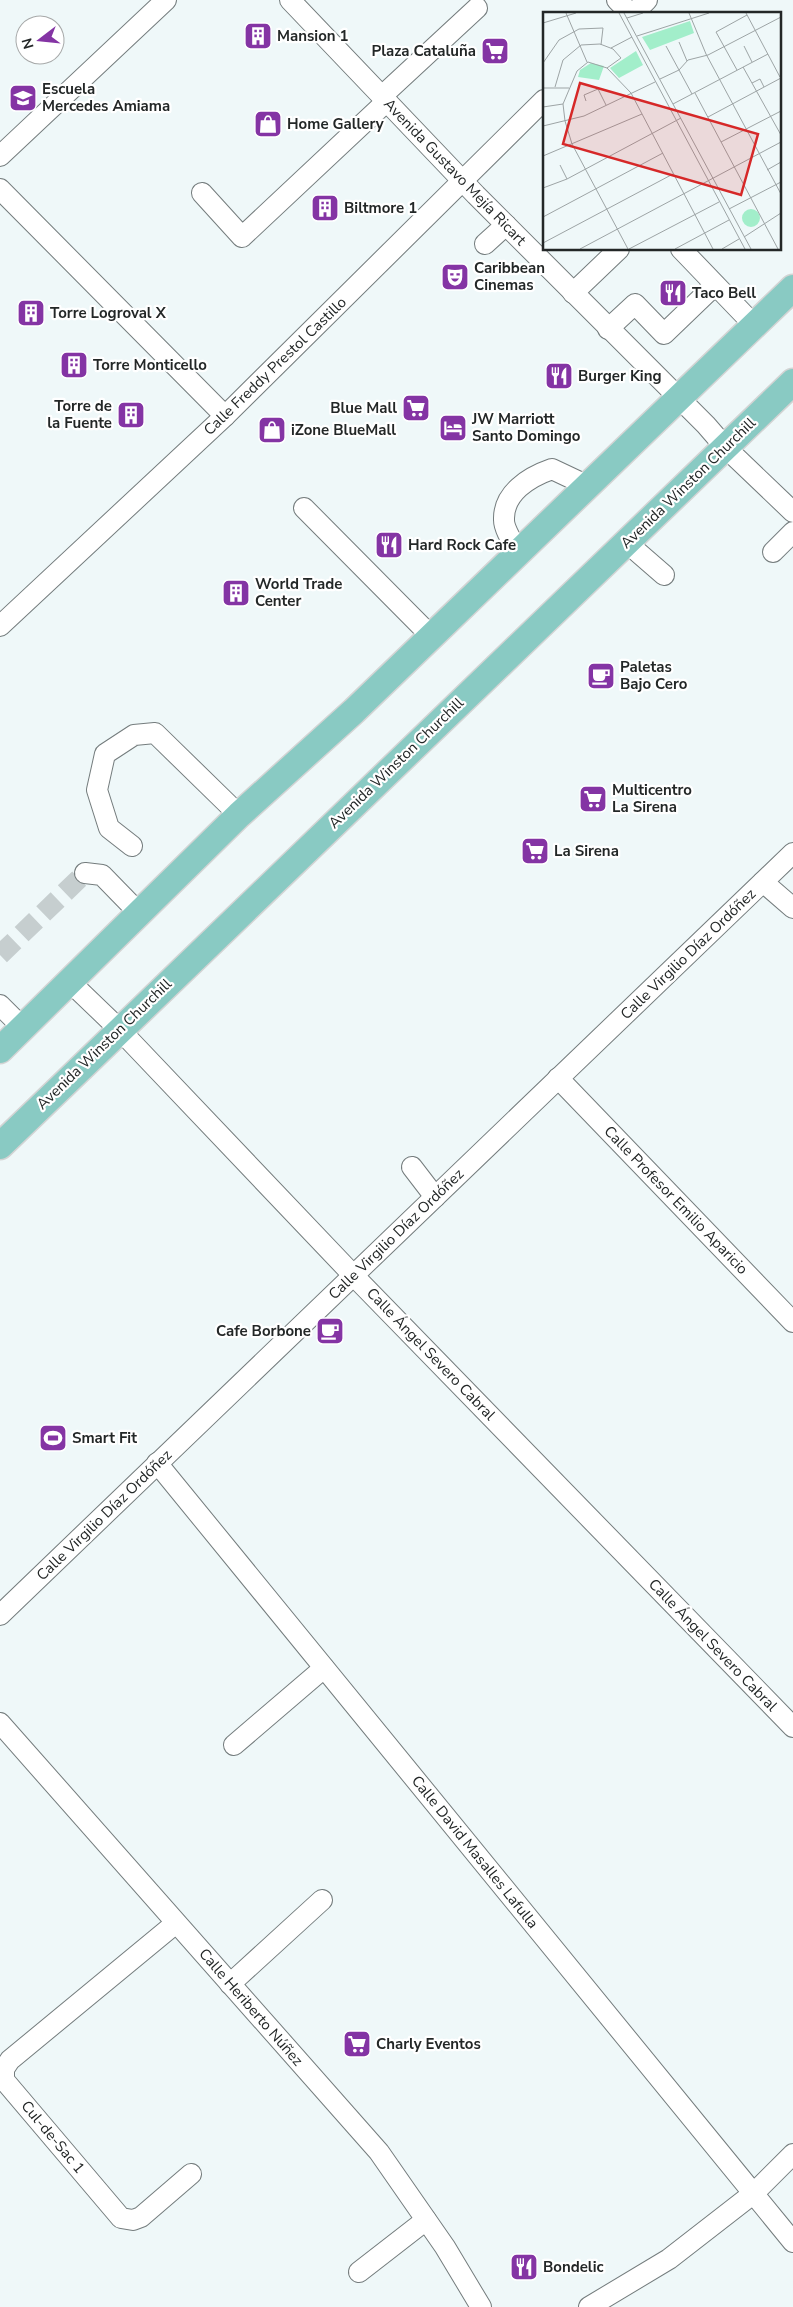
<svg xmlns="http://www.w3.org/2000/svg" width="793" height="2307" viewBox="0 0 793 2307" font-family="'Nunito Sans',sans-serif">
  <style>
    .lines { fill: none; stroke-linecap: round; stroke-linejoin: round }
    .minor-tunnel { stroke: #c6cecf; stroke-width: 20; stroke-dasharray: 20 10; stroke-linecap: butt }
    .minor-casing { stroke: #747c7d; stroke-width: 22 }
    .major-casing { stroke: #d3d4d4; stroke-width: 29 }
    .minor { stroke: #fff; stroke-width: 20 }
    .major { stroke: #89cac3; stroke-width: 26 }
    .labels { text-anchor: middle; dominant-baseline: central; stroke-width: 4.5; stroke-linejoin: round; paint-order: stroke }
    .poi-label { font-size: 15px; font-weight: bold; fill: #232727; stroke: #fff; text-anchor: start }
    .street-label { font-size: 15px; fill: #232727; stroke: #fff }
    .inset-road { fill: none; stroke: #9da4a5; stroke-width: 1 }
    .view { fill: #d62828; fill-opacity: 0.15; stroke: #d62828; stroke-width: 2.5 }
    .inset-edge { fill: none; stroke: #232727; stroke-width: 2.5 }
  </style>
  <rect width="100%" height="100%" fill="#eff8f9"/>
  <g class="lines">
    <polyline class="minor-tunnel" points="0,955 85,873"/>
    <defs>
      <g id="minor">
        <polyline points="290,0 476,195 706,425 725,447 793,512"/>
        <polyline points="617,0 631,14"/>
        <polyline points="633,14 647,0"/>
        <polyline points="382,96 477,8"/>
        <polyline points="0,156 166,0"/>
        <polyline points="0,189 225,416"/>
        <polyline points="202,193 242,237 387,101"/>
        <polyline points="485,244 506,225"/>
        <polyline points="681,249 754,325"/>
        <polyline points="573,293 619,249"/>
        <polyline points="608,329 635,304 664,334 715,285"/>
        <polyline points="304,508 432,637"/>
        <polyline points="626,542 664,575"/>
        <polyline points="773,552 793,532"/>
        <path d="M519,553C514,544 504,530 504,520C503,493 529,477 552,469L588,486"/>
        <polyline points="0,626 225,416 544,100"/>
        <polyline points="132,846 109,828 97,790 105,754 134,735 155,733 239,815"/>
        <polyline points="85,873 102,875 140,914"/>
        <polyline points="763,882 793,908"/>
        <polyline points="69,981 119,1029 353,1275 793,1727"/>
        <polyline points="0,1005 23,1028"/>
        <polyline points="558,1078 793,1322"/>
        <polyline points="412,1167 435,1197"/>
        <polyline points="157,1463 793,2242"/>
        <polyline points="0,1615 793,853"/>
        <polyline points="0,1723 379,2152 445,2247 481,2307"/>
        <polyline points="234,1745 324,1668"/>
        <polyline points="176,1923 10,2060 4,2069 4,2080 121,2218 133,2220 141,2217 191,2174"/>
        <polyline points="230,1984 322,1900"/>
        <polyline points="359,2272 426,2220"/>
        <polyline points="589,2307 669,2259 754,2193 793,2154"/>
      </g>
      <g id="major">
        <polyline points="0,1050 239,815 354,711 793,288"/>
        <polyline points="0,1146 793,382"/>
      </g>
    </defs>
    <use href="#minor" class="minor-casing"/>
    <use href="#major" class="major-casing"/>
    <use href="#minor" class="minor"/>
    <use href="#major" class="major"/>
  </g>
  <defs>
    <symbol id="building-square" viewBox="-11 -11 22 22"><rect x="-9" y="-9" width="18" height="18" rx="4" fill="#8434a4" stroke="#fff"/><path d="M-4-6H4V6H1V3H-1V6H-4ZM-2.5-4.3h1.7v1.8h-1.7ZM.8-4.3h1.7v1.8H.8ZM-2.5-1h1.7V.8h-1.7ZM.8-1h1.7V.8H.8Z" fill="#fff"/></symbol>
    <symbol id="supermarket-square" viewBox="-11 -11 22 22"><rect x="-9" y="-9" width="18" height="18" rx="4" fill="#8434a4" stroke="#fff"/><path d="M-6-5.5h2.5l.6 2H6L4.5 2H-2.5L-4.4-4H-6ZM-1.5 3.2a1.3 1.3 0 1 0 .1 0ZM3 3.2a1.3 1.3 0 1 0 .1 0Z" fill="#fff"/></symbol>
    <symbol id="school-square" viewBox="-11 -11 22 22"><rect x="-9" y="-9" width="18" height="18" rx="4" fill="#8434a4" stroke="#fff"/><path d="M0-5L7-2L0 1L-7-2ZM-4 1L0 2.5L4 1V4Q0 6-4 4Z" fill="#fff"/></symbol>
    <symbol id="shop-square" viewBox="-11 -11 22 22"><rect x="-9" y="-9" width="18" height="18" rx="4" fill="#8434a4" stroke="#fff"/><path d="M-5-2.5h2.3a2.7 3.5 0 0 1 5.4 0H5L5.5 6h-11ZM-1.5-2.5h3a1.5 2.3 0 0 0-3 0Z" fill="#fff"/></symbol>
    <symbol id="theatre-square" viewBox="-11 -11 22 22"><rect x="-9" y="-9" width="18" height="18" rx="4" fill="#8434a4" stroke="#fff"/><path d="M-5-5.5Q0-4 5-5.5V0Q5 5 0 6Q-5 5-5 0ZM-3.3-2.5H-1v1.5H-3.3ZM1-2.5H3.3v1.5H1ZM-2.8 1Q0 5.5 2.8 1Z" fill="#fff"/></symbol>
    <symbol id="restaurant-square" viewBox="-11 -11 22 22"><rect x="-9" y="-9" width="18" height="18" rx="4" fill="#8434a4" stroke="#fff"/><path d="M-5-6h1v4h1v-4h1v4h1v-4h1v5L-1.5 .5V6h-2V.5L-5-1ZM5-6V6H3V1.5H1.5Q1.5-4 5-6Z" fill="#fff"/></symbol>
    <symbol id="hotel-square" viewBox="-11 -11 22 22"><rect x="-9" y="-9" width="18" height="18" rx="4" fill="#8434a4" stroke="#fff"/><path d="M-6-4.5h1.5V1H6V5H4.5V3h-9V5H-6ZM-4 0a1.8 1.8 0 1 1 3.6 0ZM.5 0V-2.5h3Q6-2.5 6 0Z" fill="#fff"/></symbol>
    <symbol id="cafe-square" viewBox="-11 -11 22 22"><rect x="-9" y="-9" width="18" height="18" rx="4" fill="#8434a4" stroke="#fff"/><path d="M-5.5-4.5H6V0H3Q3 3.5 0 3.5H-2.5Q-5.5 3.5-5.5 0ZM3-3.2v2h1.7v-2ZM-6 4.5H4V6H-6Z" fill="#fff"/></symbol>
    <symbol id="stadium-square" viewBox="-11 -11 22 22"><rect x="-9" y="-9" width="18" height="18" rx="4" fill="#8434a4" stroke="#fff"/><path d="M0-5a6.5 5 0 1 0 0 10a6.5 5 0 1 0 0-10ZM-3.5-1.8h7v3.6h-7Z" fill="#fff"/></symbol>
  </defs>
  <g fill-rule="evenodd">
    <use href="#building-square" x="242" y="20" width="32" height="32"/>
    <use href="#supermarket-square" x="479" y="35" width="32" height="32"/>
    <use href="#school-square" x="7" y="82" width="32" height="32"/>
    <use href="#shop-square" x="252" y="108" width="32" height="32"/>
    <use href="#building-square" x="309" y="192" width="32" height="32"/>
    <use href="#theatre-square" x="439" y="261" width="32" height="32"/>
    <use href="#restaurant-square" x="657" y="277" width="32" height="32"/>
    <use href="#building-square" x="15" y="297" width="32" height="32"/>
    <use href="#building-square" x="58" y="349" width="32" height="32"/>
    <use href="#restaurant-square" x="543" y="360" width="32" height="32"/>
    <use href="#supermarket-square" x="400" y="392" width="32" height="32"/>
    <use href="#building-square" x="115" y="399" width="32" height="32"/>
    <use href="#hotel-square" x="437" y="412" width="32" height="32"/>
    <use href="#shop-square" x="256" y="414" width="32" height="32"/>
    <use href="#restaurant-square" x="373" y="529" width="32" height="32"/>
    <use href="#building-square" x="220" y="577" width="32" height="32"/>
    <use href="#cafe-square" x="585" y="660" width="32" height="32"/>
    <use href="#supermarket-square" x="577" y="783" width="32" height="32"/>
    <use href="#supermarket-square" x="519" y="835" width="32" height="32"/>
    <use href="#cafe-square" x="314" y="1315" width="32" height="32"/>
    <use href="#stadium-square" x="37" y="1422" width="32" height="32"/>
    <use href="#supermarket-square" x="341" y="2028" width="32" height="32"/>
    <use href="#restaurant-square" x="508" y="2251" width="32" height="32"/>
  </g>
  <g class="labels">
    <g class="poi-label">
      <text x="277" y="36">Mansion 1</text>
      <text x="476" y="51" text-anchor="end">Plaza Cataluña</text>
      <text x="42" y="89">Escuela<tspan x="42" dy="17">Mercedes Amiama</tspan></text>
      <text x="287" y="124">Home Gallery</text>
      <text x="344" y="208">Biltmore 1</text>
      <text x="474" y="268">Caribbean<tspan x="474" dy="17">Cinemas</tspan></text>
      <text x="692" y="293">Taco Bell</text>
      <text x="50" y="313">Torre Logroval X</text>
      <text x="93" y="365">Torre Monticello</text>
      <text x="578" y="376">Burger King</text>
      <text x="112" y="406" text-anchor="end">Torre de<tspan x="112" dy="17">la Fuente</tspan></text>
      <text x="397" y="408" text-anchor="end">Blue Mall</text>
      <text x="472" y="419">JW Marriott<tspan x="472" dy="17">Santo Domingo</tspan></text>
      <text x="291" y="430">iZone BlueMall</text>
      <text x="408" y="545">Hard Rock Cafe</text>
      <text x="255" y="584">World Trade<tspan x="255" dy="17">Center</tspan></text>
      <text x="620" y="667">Paletas<tspan x="620" dy="17">Bajo Cero</tspan></text>
      <text x="612" y="790">Multicentro<tspan x="612" dy="17">La Sirena</tspan></text>
      <text x="554" y="851">La Sirena</text>
      <text x="311" y="1331" text-anchor="end">Cafe Borbone</text>
      <text x="72" y="1438">Smart Fit</text>
      <text x="376" y="2044">Charly Eventos</text>
      <text x="543" y="2267">Bondelic</text>
    </g>
    <g class="street-label">
      <text transform="translate(455 172) rotate(46)">Avenida Gustavo Mejía Ricart</text>
      <text transform="translate(275 366) rotate(-44)">Calle Freddy Prestol Castillo</text>
      <text transform="translate(688 483) rotate(-44)">Avenida Winston Churchill</text>
      <text transform="translate(396 763) rotate(-44)">Avenida Winston Churchill</text>
      <text transform="translate(688 954) rotate(-44)">Calle Virgilio Díaz Ordóñez</text>
      <text transform="translate(104 1044) rotate(-44)">Avenida Winston Churchill</text>
      <text transform="translate(676 1200) rotate(46)">Calle Profesor Emilio Aparicio</text>
      <text transform="translate(396 1234) rotate(-44)">Calle Virgilio Díaz Ordóñez</text>
      <text transform="translate(431 1354) rotate(46)">Calle Ángel Severo Cabral</text>
      <text transform="translate(104 1515) rotate(-44)">Calle Virgilio Díaz Ordóñez</text>
      <text transform="translate(713 1645) rotate(46)">Calle Ángel Severo Cabral</text>
      <text transform="translate(475 1852) rotate(51)">Calle David Masalles Lafulla</text>
      <text transform="translate(251 2007) rotate(49)">Calle Heriberto Núñez</text>
      <text transform="translate(53 2137) rotate(50)">Cul-de-Sac 1</text>
    </g>
  </g>
  <g transform="translate(543 12)">
    <rect width="238" height="238" fill="#eff8f9"/>
    <path d="M147,9L151,21L107,38L99,25ZM199 206a9 9 0 1 1 18 0a9 9 0 1 1-18 0Z" fill="#a2eeca"/>
    <path d="M93,39L100,53L76,66L67,56ZM48,51L61,54L56,68L35,65L37,58Z" fill="#a2eeca"/>
    <path class="inset-road" d="M23,1L44,50M76,1L202,237M81,1L208,237M146,1L163,42L238,182M203,1L237,65M84,6L100,1M0,11L33,1M173,20L194,58M173,20L204,3M94,24L166,1M136,30L144,49M123,34L149,82M201,34L209,50M68,36L89,25M0,51L16,28L36,17L60,16L58,33M200,55L238,123M117,67L136,58L145,48L165,43L238,5M209,71L217,67L221,75M12,75L20,48L38,33L57,32L70,37L78,46L64,56M0,76H26M152,81L235,237M43,89L41,83L55,77L63,93M130,92L225,42M0,95L20,92M165,105L238,66M0,114L41,104L112,70M178,130L238,99M0,144L99,102M17,153L24,167M224,158L238,150M0,176L24,167L138,106M186,197L238,170M0,205L120,141M201,225L238,201M0,231L130,162M37,237L238,130M85,237L29,132L22,109L20,92L34,59L45,50L64,56L88,81L170,237M86,237L176,190M132,237L186,208M179,237L196,227"/>
    <path class="view" d="M37,71L215,122L198,183L20,132Z"/>
    <rect width="238" height="238" class="inset-edge"/>
  </g>
  <g transform="translate(40 40) rotate(254)"><circle r="24" fill="#ffffff" stroke="#a7a9a9"/>
  <path d="M0-4L9 19L0 12L-9 19Z" fill="#8434a4"/>
  <text y="-8" font-size="14" font-weight="bold" text-anchor="middle" fill="#232727">N</text>
  </g>
</svg>
